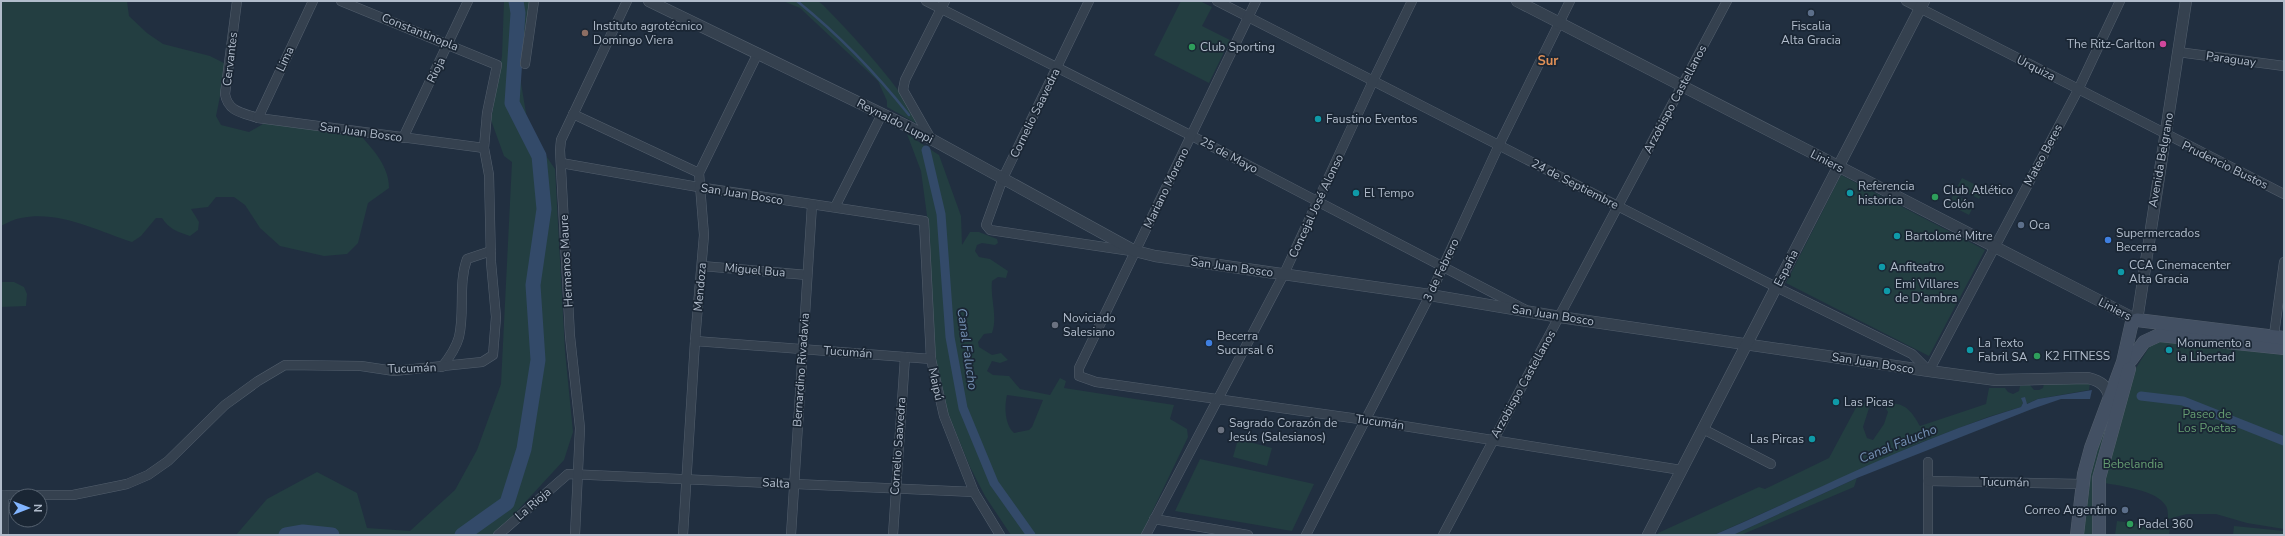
<svg xmlns="http://www.w3.org/2000/svg" width="2285" height="536" viewBox="0 0 2285 536" font-family="'Nunito Sans',sans-serif">
  <style>
    .green { fill: #233e41; fill-rule: evenodd }
    .water { fill: #334a69 }
    .lines { fill: none; stroke-linecap: round; stroke-linejoin: round }
    .stream { stroke: #334a69; stroke-width: 2.5 }
    .canal { stroke: #334a69; stroke-width: 9 }
    .river { stroke: #334a69; stroke-width: 15 }
    .minor-casing { stroke: #535f6d; stroke-width: 10 }
    .tertiary-casing { stroke: #535f6d; stroke-width: 12 }
    .secondary-casing { stroke: #535f6d; stroke-width: 14 }
    .minor { stroke: #35414f; stroke-width: 9 }
    .tertiary { stroke: #35414f; stroke-width: 11 }
    .secondary { stroke: #435063; stroke-width: 13 }
    .service-dot { fill: #5c6f8a; stroke: #1a2634; stroke-width: 1.5 }
    .education-dot { fill: #8d6e63; stroke: #1a2634; stroke-width: 1.5 }
    .hotel-dot { fill: #d1479c; stroke: #1a2634; stroke-width: 1.5 }
    .leisure-dot { fill: #2e9e5b; stroke: #1a2634; stroke-width: 1.5 }
    .culture-dot { fill: #0f9aa8; stroke: #1a2634; stroke-width: 1.5 }
    .shop-dot { fill: #3f7fe0; stroke: #1a2634; stroke-width: 1.5 }
    .worship-dot { fill: #6b7280; stroke: #1a2634; stroke-width: 1.5 }
    .labels { text-anchor: middle; dominant-baseline: central; stroke-width: 3.5; stroke-linejoin: round; paint-order: stroke }
    .poi-label { font-size: 12px; fill: #b1bccb; stroke: #1a2634; text-anchor: start }
    .street-label { font-size: 12px; fill: #b1bccb; stroke: #1a2634 }
    .park-label { font-size: 12px; fill: #669e72; stroke: #1a2634 }
    .neighbourhood-label { font-size: 13px; font-weight: bold; fill: #e09057; stroke: #1a2634 }
    .water-label { font-size: 13px; font-style: italic; fill: #7692b5; stroke: #1a2634 }
  </style>
  <rect width="100%" height="100%" fill="#212f40"/>
  <g class="green">
    <path d="M1,1H127L129,16L147,33L163,44L210,56L224,63L225,72L216,116L221,125L249,132L263,124H277L360,135C374,150 389,167 389,188L368,203L358,243L347,254L324,256L280,246L260,228L245,205L234,197H216L208,207L191,209L199,222L198,230L190,236C178,232 169,229 162,218H156L141,236L132,242C98,231 59,210 21,218C14,219 7,223 1,226Z"/>
    <polygon points="504,1 530,1 521,56 521,83 529,131 555,169 565,351 573,432 564,460 495,535 236,535 267,499 317,472 357,493 367,528 410,531 455,490 477,450 501,384 512,162 504,156 491,120 502,56"/>
    <path d="M783,1H818L823,5C860,43 896,82 923,127L887,107V101L878,81L800,8Z"/>
    <polygon points="1181,1 1200,1 1212,7 1202,26 1230,40 1209,83 1154,55"/>
    <path d="M907,134L939,155L961,216L962,245L970,232H979L997,239L998,243L995,245L982,243L977,245L975,251L979,257L990,259L1008,271L1006,278L998,277L992,281C990,299 998,316 992,333L984,334L978,342L979,347L992,355L1001,353L1008,360L1000,363L992,361L987,371L993,375L1009,376L1020,389L1050,395L1060,378L1066,381L1064,388L1174,405L1170,419L1187,429L1188,437L1141,535H1011L985,496L970,467L948,413L932,345L930,238L921,171ZM1007,395L1043,400L1032,427L1029,430L1014,433C1005,425 1004,407 1007,395Z"/>
    <polygon points="1841,175 1985,250 1929,356 1786,283"/>
    <polygon points="1962,178 1984,189 1979,199 1957,187"/>
    <polygon points="1954,194 1974,205 1969,215 1948,204"/>
    <polygon points="1,282 14,282 24,287 27,294 26,306 1,307"/>
    <path d="M2160,341L2284,355V529L2247,523L2216,514H2187L2168,519C2168,515 2168,509 2166,506C2157,490 2121,486 2104,483L2136,368L2150,346Z"/>
    <path d="M2044,383H2090L2089,390L2038,399L2026,404L2022,398L2023,403L2021,407L1988,417L1920,443L1714,535H1658V533L1759,487L1765,489L1829,458L1859,402L1870,405L1863,427L1867,438L1873,440L1884,424L1888,412L1884,405L1885,401L1890,404C1906,402 1913,414 1920,426L1986,404L1989,388H2005L2008,392L2013,394L2019,391L2020,386L2030,385L2034,390H2039L2043,388Z"/>
    <path d="M2114,407L2096,535H2080C2082,490 2095,448 2114,407Z"/>
    <polygon points="1238,439 1272,448 1267,466 1233,457"/>
    <polygon points="1200,459 1314,484 1292,531 1175,511"/>
    <polygon points="1857,478 1854,487 1741,535 1733,535"/>
    <polygon points="2117,521 2170,528 2169,535 2115,535"/>
    <polygon points="2234,526 2284,531 2284,535 2233,535"/>
  </g>
  <path class="water" d="M2092,390L2090,399H2061L2032,409L1857,478L1733,535H1714C1816,491 1914,439 2021,407L2023,403L2021,398L2025,397L2027,404L2038,399Z"/>
  <g class="lines">
    <path class="stream" d="M797,1C839,35 875,72 909,115"/>
    <g class="canal">
      <polyline points="926,150 941,214 950,337 963,408 994,483 1031,535"/>
      <polyline points="2141,396 2183,401 2284,441"/>
    </g>
    <g class="river">
      <polyline points="286,535 303,532 332,535"/>
      <polyline points="462,535 507,503 524,449 538,360 533,285 544,209 539,156 512,103 518,13 516,1"/>
    </g>
    <defs>
      <g id="minor">
        <path d="M237,1L225,94C228,112 243,113 258,118L484,148"/>
        <polyline points="926,1 1192,136 1524,309"/>
        <polyline points="1089,1 1003,178 986,225 990,230 1131,251"/>
        <polyline points="1217,1 1776,287 1912,354 1929,371 2078,90 2120,1"/>
        <polyline points="1256,1 1079,368 1079,376 1096,382 1366,420 1681,470"/>
        <polyline points="1906,1 2284,194"/>
        <polyline points="2178,52 2284,66"/>
        <polyline points="525,64 534,1"/>
        <polyline points="573,114 699,173"/>
        <polyline points="258,118 313,1"/>
        <polyline points="403,138 468,1"/>
        <polyline points="931,139 903,90 905,80 945,1"/>
        <polyline points="561,163 698,187 924,221 931,359 944,416 974,492 1000,535"/>
        <polyline points="835,207 882,114"/>
        <polyline points="702,266 807,275"/>
        <polyline points="695,341 931,359"/>
        <polyline points="2273,342 2284,262"/>
        <path d="M442,367C449,358 456,348 459,337C465,311 458,284 467,259L491,251"/>
        <polyline points="1703,429 1771,464"/>
        <polyline points="1928,462 1928,535"/>
        <polyline points="1928,481 2082,484"/>
        <polyline points="1,495 73,495 127,484 148,475 168,461 225,405 258,381 285,365 361,366 394,371 482,362 493,355 496,317 491,262 489,175 484,148 487,113 497,65 341,1"/>
        <polyline points="4,495 4,535"/>
        <polyline points="1154,519 1248,535"/>
        <polyline points="498,535 568,474 974,492"/>
        <polyline points="575,535 580,428 570,336 560,150 561,140 627,1"/>
        <polyline points="683,535 695,341 704,235 699,173 758,53"/>
        <polyline points="791,535 812,205"/>
        <polyline points="893,535 905,357"/>
        <polyline points="1146,535 1284,274 1373,81 1412,1"/>
        <polyline points="1306,535 1430,295 1499,145 1570,1"/>
        <polyline points="1443,535 1727,1"/>
      </g>
      <g id="tertiary">
        <path d="M649,1L911,128L1135,251L1155,256L1430,295L1560,317L1929,371L1996,380L2088,378C2100,381 2107,385 2110,399"/>
        <polyline points="1517,1 2137,320 2186,1"/>
        <polyline points="1648,535 1924,1"/>
      </g>
      <g id="secondary">
        <polyline points="2131,360 2144,342 2159,335 2284,348"/>
        <polyline points="2077,535 2084,474 2091,448 2123,362 2132,322 2137,320 2284,338"/>
        <polyline points="2099,535 2099,478 2129,369"/>
      </g>
    </defs>
    <use href="#minor" class="minor-casing"/>
    <use href="#tertiary" class="tertiary-casing"/>
    <use href="#secondary" class="secondary-casing"/>
    <use href="#minor" class="minor"/>
    <use href="#tertiary" class="tertiary"/>
    <use href="#secondary" class="secondary"/>
  </g>
  <g class="service-dot">
    <circle cx="1811" cy="13" r="4"/>
    <circle cx="2021" cy="225" r="4"/>
    <circle cx="2125" cy="510" r="4"/>
  </g>
  <circle class="education-dot" cx="585" cy="33" r="4"/>
  <circle class="hotel-dot" cx="2163" cy="44" r="4"/>
  <g class="leisure-dot">
    <circle cx="1192" cy="47" r="4"/>
    <circle cx="1935" cy="197" r="4"/>
    <circle cx="2037" cy="356" r="4"/>
    <circle cx="2130" cy="524" r="4"/>
  </g>
  <g class="culture-dot">
    <circle cx="1318" cy="119" r="4"/>
    <circle cx="1356" cy="193" r="4"/>
    <circle cx="1850" cy="193" r="4"/>
    <circle cx="1897" cy="236" r="4"/>
    <circle cx="1882" cy="267" r="4"/>
    <circle cx="2121" cy="272" r="4"/>
    <circle cx="1887" cy="291" r="4"/>
    <circle cx="1970" cy="350" r="4"/>
    <circle cx="2169" cy="350" r="4"/>
    <circle cx="1836" cy="402" r="4"/>
    <circle cx="1812" cy="439" r="4"/>
  </g>
  <g class="shop-dot">
    <circle cx="2108" cy="240" r="4"/>
    <circle cx="1209" cy="343" r="4"/>
  </g>
  <g class="worship-dot">
    <circle cx="1055" cy="325" r="4"/>
    <circle cx="1221" cy="430" r="4"/>
  </g>
  <g class="labels">
    <g class="poi-label">
      <text x="593" y="26">Instituto agrotécnico<tspan x="593" dy="14">Domingo Viera</tspan></text>
      <text x="1811" y="26" text-anchor="middle">Fiscalia<tspan x="1811" dy="14">Alta Gracia</tspan></text>
      <text x="2155" y="44" text-anchor="end">The Ritz-Carlton</text>
      <text x="1200" y="47">Club Sporting</text>
      <text x="1326" y="119">Faustino Eventos</text>
      <text x="1858" y="186">Referencia<tspan x="1858" dy="14">historica</tspan></text>
      <text x="1943" y="190">Club Atlético<tspan x="1943" dy="14">Colón</tspan></text>
      <text x="1364" y="193">El Tempo</text>
      <text x="2029" y="225">Oca</text>
      <text x="2116" y="233">Supermercados<tspan x="2116" dy="14">Becerra</tspan></text>
      <text x="1905" y="236">Bartolomé Mitre</text>
      <text x="2129" y="265">CCA Cinemacenter<tspan x="2129" dy="14">Alta Gracia</tspan></text>
      <text x="1890" y="267">Anfiteatro</text>
      <text x="1895" y="284">Emi Villares<tspan x="1895" dy="14">de D'ambra</tspan></text>
      <text x="1063" y="318">Noviciado<tspan x="1063" dy="14">Salesiano</tspan></text>
      <text x="1217" y="336">Becerra<tspan x="1217" dy="14">Sucursal 6</tspan></text>
      <text x="1978" y="343">La Texto<tspan x="1978" dy="14">Fabril SA</tspan></text>
      <text x="2177" y="343">Monumento a<tspan x="2177" dy="14">la Libertad</tspan></text>
      <text x="2045" y="356">K2 FITNESS</text>
      <text x="1844" y="402">Las Picas</text>
      <text x="1229" y="423">Sagrado Corazón de<tspan x="1229" dy="14">Jesús (Salesianos)</tspan></text>
      <text x="1804" y="439" text-anchor="end">Las Pircas</text>
      <text x="2117" y="510" text-anchor="end">Correo Argentino</text>
      <text x="2138" y="524">Padel 360</text>
    </g>
    <g class="street-label">
      <text transform="translate(420 32) rotate(22)">Constantinopla</text>
      <text transform="translate(230 59) rotate(-83)">Cervantes</text>
      <text transform="translate(285 59) rotate(-65)">Lima</text>
      <text transform="translate(2231 59) rotate(8)">Paraguay</text>
      <text transform="translate(2036 68) rotate(27)">Urquiza</text>
      <text transform="translate(436 70) rotate(-64)">Rioja</text>
      <text transform="translate(1675 99) rotate(-62)">Arzobispo Castellanos</text>
      <text transform="translate(1035 113) rotate(-64)">Cornelio Saavedra</text>
      <text transform="translate(895 121) rotate(27)">Reynaldo Luppi</text>
      <text transform="translate(361 132) rotate(8)">San Juan Bosco</text>
      <text transform="translate(1229 155) rotate(28)">25 de Mayo</text>
      <text transform="translate(2043 155) rotate(-62)">Mateo Beres</text>
      <text transform="translate(2161 160) rotate(-80)">Avenida Belgrano</text>
      <text transform="translate(1827 161) rotate(27)">Liniers</text>
      <text transform="translate(2225 165) rotate(26)">Prudencio Bustos</text>
      <text transform="translate(1575 184) rotate(27)">24 de Septiembre</text>
      <text transform="translate(1166 188) rotate(-64)">Mariano Moreno</text>
      <text transform="translate(742 194) rotate(9)">San Juan Bosco</text>
      <text transform="translate(1316 206) rotate(-65)">Concejal José Alonso</text>
      <text transform="translate(566 261) rotate(-93)">Hermanos Maure</text>
      <text transform="translate(1232 267) rotate(8)">San Juan Bosco</text>
      <text transform="translate(1786 268) rotate(-63)">España</text>
      <text transform="translate(755 270) rotate(5)">Miguel Bua</text>
      <text transform="translate(1441 270) rotate(-65)">3 de Febrero</text>
      <text transform="translate(700 287) rotate(-85)">Mendoza</text>
      <text transform="translate(2115 309) rotate(27)">Liniers</text>
      <text transform="translate(1553 315) rotate(9)">San Juan Bosco</text>
      <text transform="translate(848 352) rotate(4)">Tucumán</text>
      <text transform="translate(1873 363) rotate(9)">San Juan Bosco</text>
      <text transform="translate(412 368) rotate(-2)">Tucumán</text>
      <text transform="translate(801 370) rotate(-86)">Bernardino Rivadavia</text>
      <text transform="translate(936 384) rotate(77)">Maipú</text>
      <text transform="translate(1523 384) rotate(-61)">Arzobispo Castellanos</text>
      <text transform="translate(1380 422) rotate(8)">Tucumán</text>
      <text transform="translate(898 446) rotate(-86)">Cornelio Saavedra</text>
      <text transform="translate(2005 482) rotate(1)">Tucumán</text>
      <text transform="translate(776 483) rotate(3)">Salta</text>
      <text transform="translate(533 504) rotate(-41)">La Rioja</text>
    </g>
    <g class="park-label">
      <text x="2207" y="414">Paseo de<tspan x="2207" dy="14">Los Poetas</tspan></text>
      <text x="2133" y="464">Bebelandia</text>
    </g>
    <g class="neighbourhood-label">
      <text x="1548" y="61">Sur</text>
    </g>
    <g class="water-label">
      <text transform="translate(967 349) rotate(82)">Canal Falucho</text>
      <text transform="translate(1898 444) rotate(-22)">Canal Falucho</text>
    </g>
  </g>
  <rect width="2285" height="536" fill="none" stroke="#b1bccb" stroke-width="4"/>
  <g transform="translate(28 508) rotate(90)"><circle r="19" fill="#1a2634" stroke="#566270"/>
  <path d="M0-3L7 15L0 10L-7 15Z" fill="#82b5ff"/>
  <text y="-6" font-size="11" font-weight="bold" text-anchor="middle" fill="#b1bccb">N</text>
  </g>
</svg>
